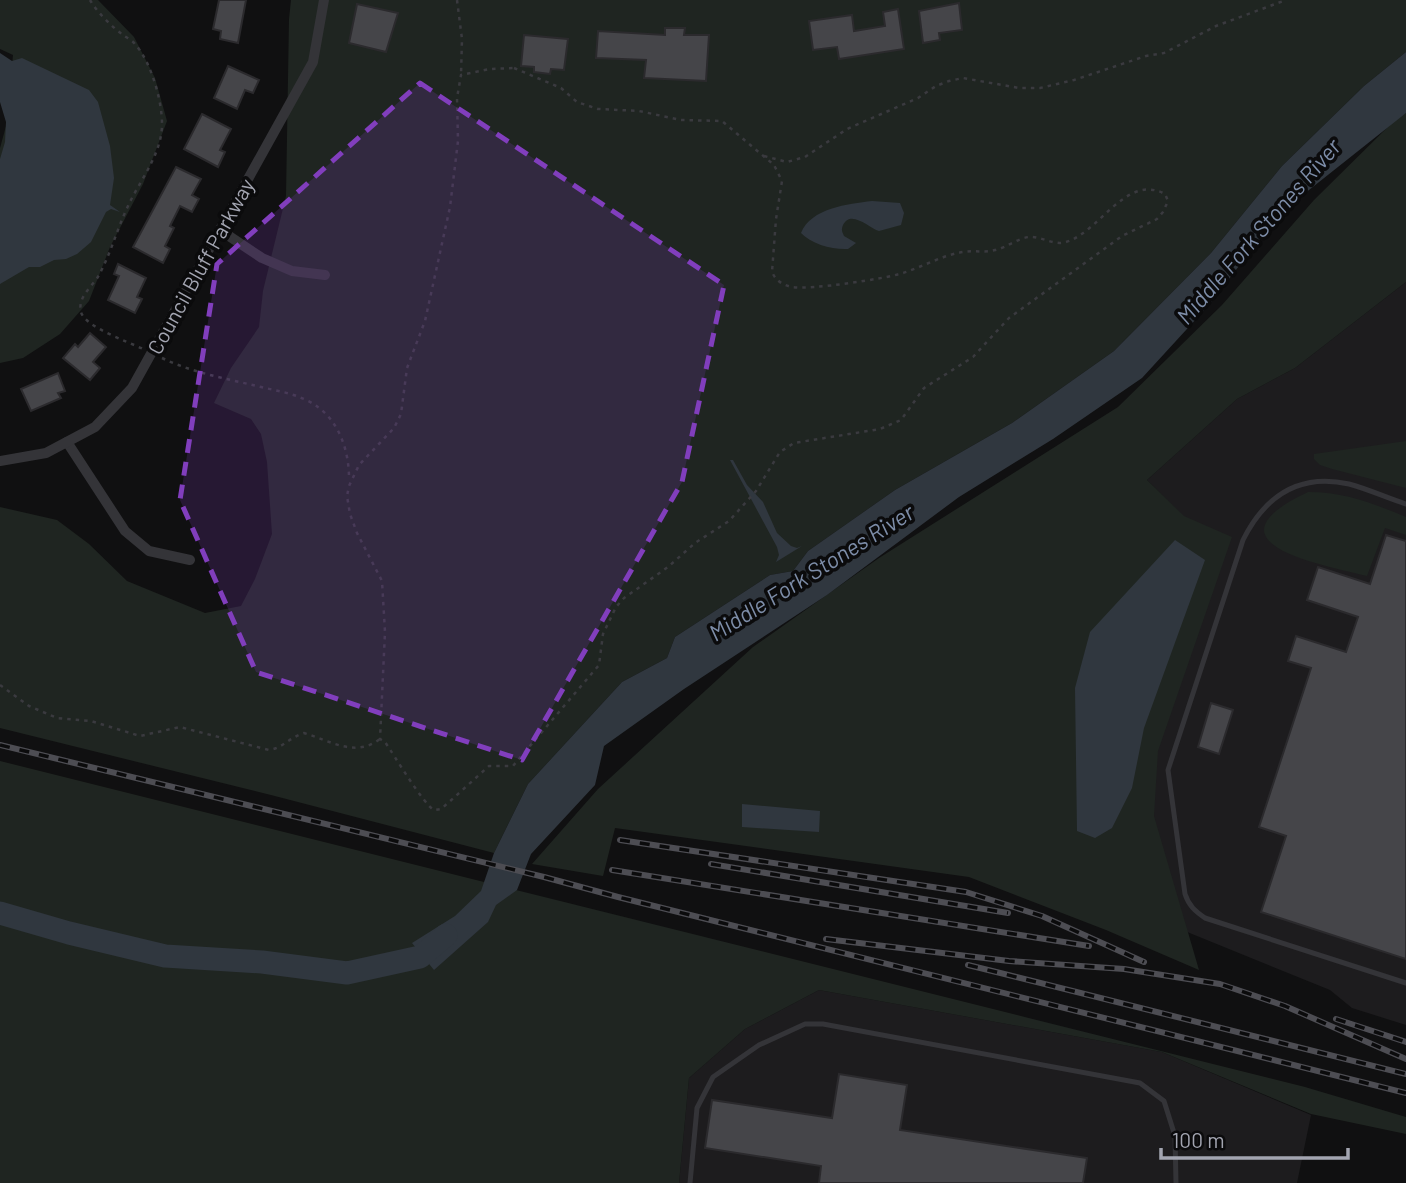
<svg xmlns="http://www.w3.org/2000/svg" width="1406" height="1183" viewBox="0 0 1406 1183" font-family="Barlow,sans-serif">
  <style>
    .built { fill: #1d1c1e }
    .green { fill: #1f2521 }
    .water { fill: #30373f }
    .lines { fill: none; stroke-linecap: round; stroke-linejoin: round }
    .river { stroke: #30373f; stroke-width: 23 }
    .building { fill: #454549; stroke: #2b2a2d; stroke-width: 2 }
    .path { stroke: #3a3a3f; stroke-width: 2.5; stroke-dasharray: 3.5 5; stroke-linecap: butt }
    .service { stroke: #343438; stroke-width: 5 }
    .minor { stroke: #343438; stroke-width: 10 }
    .rail-casing { stroke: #4d4d53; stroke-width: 6 }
    .rail { stroke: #0b0b0c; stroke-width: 3.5; stroke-dasharray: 10; stroke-linecap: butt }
    .marked { fill: #813ebd; fill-opacity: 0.2; stroke: #813ebd; stroke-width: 5; stroke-dasharray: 14 9; stroke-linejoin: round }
    .labels { text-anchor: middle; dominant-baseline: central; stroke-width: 7; stroke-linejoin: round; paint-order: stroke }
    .street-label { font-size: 21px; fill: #a3a5b1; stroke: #0b0b0c }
    .water-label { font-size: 23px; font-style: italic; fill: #7d8da8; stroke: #0b0b0c }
  </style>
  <rect width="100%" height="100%" fill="#101011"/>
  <g class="built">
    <polygon points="1406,282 1406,1025 1352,1008 1330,990 1170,925 1068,622 1184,517 1147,480 1237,399 1295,368"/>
    <polygon points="819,990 1162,1052 1311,1115 1297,1183 679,1183 689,1078 745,1029"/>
  </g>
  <g class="green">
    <polygon points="0,0 98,0 134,37 155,78 167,121 143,184 110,247 89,301 60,334 23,358 0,363 0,148 6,126 13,55 0,49"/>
    <polygon points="291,0 1406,0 1406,52 1364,86 1282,166 1211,253 1114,351 1012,423 895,490 808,551 793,571 770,575 675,637 667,658 622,682 528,784 494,853 271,795 0,728 0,507 57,520 89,544 127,581 205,613 241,606 255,579 272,534 267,462 261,434 251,419 214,403 231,368 259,327 263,291 286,196 289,19"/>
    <polygon points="1406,113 1406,282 1295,368 1237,399 1147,480 1184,516 1232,537 1158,751 1154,816 1199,970 1106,930 969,877 615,828 603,876 532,864 598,789 753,647 879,558 1118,407 1222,305 1314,200 1396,119"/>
    <polygon points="1406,441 1406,488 1332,469 1320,465 1314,459 1314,454"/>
    <path d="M1308,492C1345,492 1372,503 1406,517V535L1385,528L1367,576C1319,564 1200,543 1308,492Z"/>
    <polygon points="0,761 1305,1087 1406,1117 1406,1134 1311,1114 1162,1052 819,990 745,1029 689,1078 679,1183 0,1183"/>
  </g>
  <g class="water">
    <polygon points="1406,52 1406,113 1280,213 1208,306 1142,378 1053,439 959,497 827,595 684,689 604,746 595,785 531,854 517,890 496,905 488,922 434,970 412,943 455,916 481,891 494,853 528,784 622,682 667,658 675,637 770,575 793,571 808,551 895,490 1012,423 1114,351 1211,253 1282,166 1364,86"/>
    <polygon points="0,53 12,61 22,58 89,90 98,102 110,146 114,178 110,205 120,212 111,209 106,212 91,242 77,254 66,259 54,260 40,267 29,267 0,284 0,159 5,142 6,122 0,102"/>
    <path d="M872,201L900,203L904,213L901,225L879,231C869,228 851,209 843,225C841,230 842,231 844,236L856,243L848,249C833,250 811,244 801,233C811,208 848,204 872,201Z"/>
    <polygon points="730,460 733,460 747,485 763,502 777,533 791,546 797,548 802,546 776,562 779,555 777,547"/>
    <polygon points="1175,540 1205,560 1144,728 1132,788 1112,828 1095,838 1077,831 1075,688 1090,632"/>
    <polygon points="742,804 820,811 819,832 742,827"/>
  </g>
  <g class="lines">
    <polyline class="river" points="0,913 69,933 165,956 262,962 347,973 420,957 446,935"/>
  </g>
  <g class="building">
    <polygon points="219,0 246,0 238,43 220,39 221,31 213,29"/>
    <polygon points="959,3 962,30 939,33 940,40 923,43 919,11"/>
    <polygon points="357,4 398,13 386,52 349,43"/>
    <polygon points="898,9 904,49 839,59 837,47 813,50 809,21 852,15 854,31 885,26 883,12"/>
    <polygon points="665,28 685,28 684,35 709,35 706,81 644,78 646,60 596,58 598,31 665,35"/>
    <polygon points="524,35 568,39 564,70 551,69 550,74 534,72 534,67 521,66"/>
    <polygon points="228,66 259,80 253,93 245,90 237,109 214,98"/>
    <polygon points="202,114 231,129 220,150 225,152 218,167 184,149"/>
    <polygon points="176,167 201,179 192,195 199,199 192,212 180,206 170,226 174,228 165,246 170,249 163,263 133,247"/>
    <polygon points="118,264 146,278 137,297 142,299 135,313 108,300 119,276 114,274"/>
    <polygon points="90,333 106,347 93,362 100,368 90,380 63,358 75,344 78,347"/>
    <polygon points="58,373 65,391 58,393 61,398 31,411 21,389"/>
    <polygon points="1386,535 1406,541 1406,959 1261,912 1286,836 1259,827 1311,668 1288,661 1296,636 1346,652 1358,617 1307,600 1318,567 1370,584"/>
    <polygon points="1211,703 1233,710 1219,754 1198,747"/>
    <polygon points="839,1074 907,1085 900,1130 1087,1158 1083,1183 819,1183 821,1166 705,1148 712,1100 832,1118"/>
  </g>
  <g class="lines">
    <g class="path">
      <path d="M90,0C97,12 111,26 123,35C127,38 132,40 135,44C151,62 162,100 162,124C162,154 140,180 128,206C117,229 111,253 99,275C93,286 77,297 81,312C85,327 129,342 143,349"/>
      <polyline points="457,0 462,39 461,75"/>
      <path d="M514,68L561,88L577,102L598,109L639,111L681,120L722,121L774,165L782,181L776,219L772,272C776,281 783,285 792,287C811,290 884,279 903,273C922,267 943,255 963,252C974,250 984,253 995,250C1006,248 1018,238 1029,237C1042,236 1053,246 1066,242C1100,232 1126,173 1165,194L1168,201L1163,212L1157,219L1122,236L1009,318L973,357L924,388L901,420L880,429L794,443L780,452L756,491L729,521L695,543L668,567L624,598L616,607L603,634L599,665L513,766H489L448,803L441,809L434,810C424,805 394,755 385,742L380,739L385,632L382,581L357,533L350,514L347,496L349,486L359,465L394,428L401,414L407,368L425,321L450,207L458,141L457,98L461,75L490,69Z"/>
      <polyline points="764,156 787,162 805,157 847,129 918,98 936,86 949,81 963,78 1019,88 1040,88 1074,80 1146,56 1164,53 1216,26 1286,0"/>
      <path d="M162,358C193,373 228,379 261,387C277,391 293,393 308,401C337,415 349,448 349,478"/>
      <path d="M0,685L29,706L57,718L91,721L140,736L180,727L269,750C283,748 290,737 304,733C331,741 355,758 380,739"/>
    </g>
    <g class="service">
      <path d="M1406,504C1387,498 1368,489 1349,484C1299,473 1265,496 1243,540L1168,770L1185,894C1189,906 1195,911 1205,918L1406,983"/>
      <polyline points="690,1183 697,1108 713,1077 759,1045 805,1024 823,1024 1140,1083 1164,1101 1175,1136 1176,1183"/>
    </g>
    <g class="minor">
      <polyline points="220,230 262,258 292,271 325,275"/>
      <polyline points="67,442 125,531 149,551 190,560"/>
      <polyline points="0,461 46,453 95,427 132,388 313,62 324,0"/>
    </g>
    <defs>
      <g id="rail">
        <polyline points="0,745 544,877 618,897 1406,1093"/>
        <polyline points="620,840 966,892 1042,916 1144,962"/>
        <polyline points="711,864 1008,913"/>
        <polyline points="612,870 1089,946"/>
        <polyline points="826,939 1009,961 1124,969 1220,984 1285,1006 1406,1059"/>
        <polyline points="968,965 1406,1074"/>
        <polyline points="1336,1019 1406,1042"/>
      </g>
    </defs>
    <use href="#rail" class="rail-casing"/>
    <use href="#rail" class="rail"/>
  </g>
  <path class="marked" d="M420,83L724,285L682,482L522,760L256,672L180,500L217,264Z"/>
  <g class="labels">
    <g class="street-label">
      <text transform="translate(200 266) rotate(-61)">Council Bluff Parkway</text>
    </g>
    <g class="water-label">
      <text transform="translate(1258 231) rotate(-49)">Middle Fork Stones River</text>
      <text transform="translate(811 572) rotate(-32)">Middle Fork Stones River</text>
    </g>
  </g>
  <path d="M1161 1148v10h187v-10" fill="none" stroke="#a3a5b1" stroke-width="3.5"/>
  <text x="1172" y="1148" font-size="21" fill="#a3a5b1" stroke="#0b0b0c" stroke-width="5" paint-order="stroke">100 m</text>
</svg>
